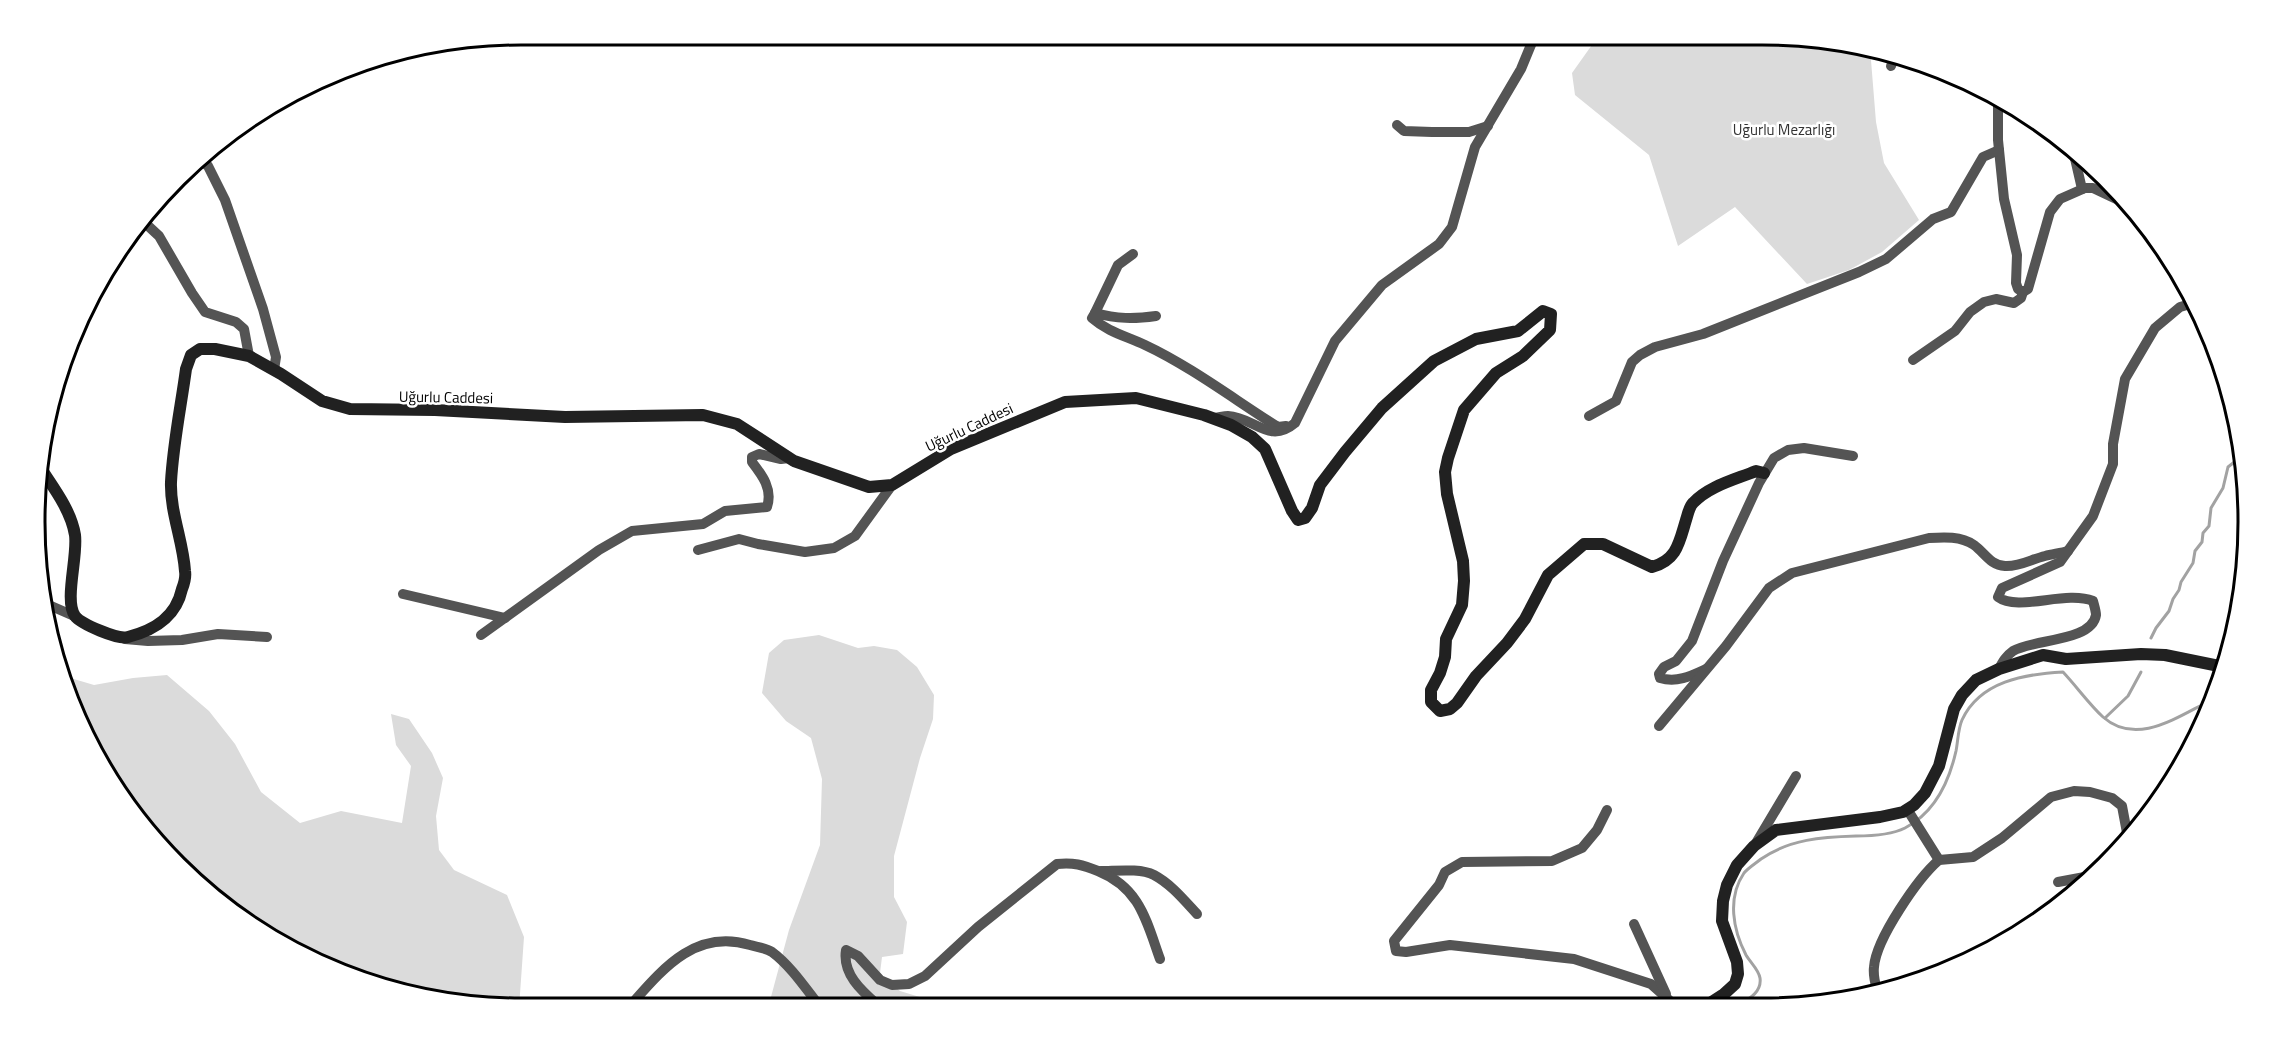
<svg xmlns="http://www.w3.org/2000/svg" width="2283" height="1043" viewBox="0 0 2283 1043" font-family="'Titillium Web',sans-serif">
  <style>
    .green { fill: #dbdbdb }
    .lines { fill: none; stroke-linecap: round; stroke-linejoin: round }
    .stream { stroke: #a2a2a2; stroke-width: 3 }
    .street { stroke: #545454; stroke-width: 10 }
    .secondary { stroke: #212121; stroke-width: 12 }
    .labels { text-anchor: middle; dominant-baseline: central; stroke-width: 5; stroke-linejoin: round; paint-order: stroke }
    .park-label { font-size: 15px; fill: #323232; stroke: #fff }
    .street-label { font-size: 15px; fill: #000; stroke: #fff }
    .rim { fill: none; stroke: #000; stroke-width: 3 }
  </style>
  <rect width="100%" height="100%" fill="#fff"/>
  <g class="green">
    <polygon points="1599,35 1762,35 1856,44 1870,48 1876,122 1884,163 1919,220 1882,252 1849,270 1807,284 1735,207 1678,246 1649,155 1575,95 1572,73"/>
    <polygon points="819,635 858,648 874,646 897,650 917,667 934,695 933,719 920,758 894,856 894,897 907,922 903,954 882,957 880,973 900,991 923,998 928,1007 768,1008 789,930 820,845 822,779 811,738 786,721 762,693 769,653 784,640"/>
    <polygon points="167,675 209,711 235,744 261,792 300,823 341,811 402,823 411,766 396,745 391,714 409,719 432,753 443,778 436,816 439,850 454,870 507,895 524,937 519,1008 426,999 335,972 201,888 100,765 67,677 94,685 133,678"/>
  </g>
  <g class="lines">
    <g class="stream">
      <polyline points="2151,638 2156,628 2169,611 2173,599 2179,590 2181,582 2193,563 2195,551 2202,542 2203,533 2209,526 2211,508 2223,488 2228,467 2242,456"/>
      <polyline points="2105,718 2128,696 2141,672"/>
      <polyline points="1639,1005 1655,1001 1665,1005"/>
      <path d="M1739,1005C1749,999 1762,992 1760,978C1759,970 1750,962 1746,955C1733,930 1727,898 1744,873C1748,868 1756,863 1761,859C1790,839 1822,837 1856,836C1872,836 1891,835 1905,828C1934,813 1949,782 1956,751C1958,741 1958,729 1962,720C1980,681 2025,674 2063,672C2077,687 2089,704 2103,717C2138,748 2181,714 2214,699"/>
    </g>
    <g class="street">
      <polyline points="1891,66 1895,56"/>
      <polyline points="1998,99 1998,140 2004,199 2017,255 2016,283 2018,289 2023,292 2028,289 2050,212 2060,199 2085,188 2093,188 2129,205"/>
      <polyline points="1397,125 1404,131 1432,132 1469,132 1488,126"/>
      <polyline points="2073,150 2082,189"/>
      <polyline points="198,158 208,166 225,200 263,309 276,357 274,370"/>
      <polyline points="145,223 159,236 192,293 205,312 236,322 244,329 249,356"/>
      <polyline points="1095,313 1118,265 1133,254"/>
      <path d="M1156,316C1134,319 1117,319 1095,313L1092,318C1108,332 1126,336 1145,345C1190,366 1235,400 1278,427L1286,426"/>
      <polyline points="1913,360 1955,331 1970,312 1984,302 1996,299 2014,303 2021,298 2023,292"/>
      <polyline points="1589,416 1616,401 1632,362 1640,355 1655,347 1703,334 1859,272 1886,259 1933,219 1951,212 1983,157 1999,150"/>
      <path d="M1213,418C1218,418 1223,416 1228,416C1254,417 1269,445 1295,423L1335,341L1382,285L1439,244L1452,227L1475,147L1521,69L1535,35"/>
      <polyline points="698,550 739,539 758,544 805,552 834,548 855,536 892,485"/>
      <polyline points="403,594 505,618"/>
      <polyline points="42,602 74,616"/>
      <path d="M481,635L599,550L632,531L703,524L725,511L767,507C773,489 762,475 752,462V457L759,454L781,459L789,458"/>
      <polyline points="125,639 148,641 182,640 218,634 267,637"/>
      <path d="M1706,669C1691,676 1677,683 1660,678L1659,674L1664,667L1676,661L1692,641L1723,561L1759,483L1774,458L1788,450L1804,448L1853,456"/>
      <path d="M1999,669C2003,661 2006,656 2013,651C2032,639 2092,642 2096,615C2096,611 2094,605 2093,601C2066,590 2018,612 1998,597L2002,588L2060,562L2093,516L2113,464V444L2125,379L2155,328L2180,307L2194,303"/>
      <path d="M1659,726L1726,646L1769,588L1792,573L1929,538C1944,537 1961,536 1974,545C1985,553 1990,565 2005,566C2019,567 2032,559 2045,556C2053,554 2061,553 2068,551"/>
      <polyline points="1907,809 1939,860"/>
      <polyline points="1607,810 1597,830 1582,848 1552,861 1462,862 1445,872 1439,885 1394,941 1396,951 1406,952 1450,945 1574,959 1651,984 1669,1000"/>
      <polyline points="1756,843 1796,776"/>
      <path d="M1101,871C1116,871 1140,868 1154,875C1171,884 1184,900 1197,914"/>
      <polyline points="2058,882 2090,876"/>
      <polyline points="1634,924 1666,994"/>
      <path d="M1877,990C1875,983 1873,975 1874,967C1876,939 1918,878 1939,860L1973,857L2002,838L2051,797L2074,791L2090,792L2112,798L2122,806L2128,838"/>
      <path d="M880,1007C863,992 842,975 846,950L858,956L880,980L892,985L909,984L925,976L978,927L1057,864C1073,862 1083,865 1098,871C1140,888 1146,920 1160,959"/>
      <path d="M1051,1007C1063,1001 1072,1003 1084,1007"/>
      <path d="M628,1008C661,971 694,928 750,945C757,947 766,948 772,952C791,966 806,989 821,1008"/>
    </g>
    <g class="secondary">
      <path d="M40,467C53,487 71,510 75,535C78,556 64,601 75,616C81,624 118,640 128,637C155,630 176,617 182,589C184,584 186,577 185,571C183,541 170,512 171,482C173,444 181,406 186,369L191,355L200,349H215L249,356L281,374L322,401L350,409L435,410L565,417L703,415L737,424L794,461L869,487L892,485L951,449L1065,402L1136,398L1204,415L1231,425L1252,437L1265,449L1292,511L1298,520L1305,518L1312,508L1320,485L1345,452L1382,408L1434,361L1476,339L1518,331L1543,311L1551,314L1550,330L1523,356L1496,373L1464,410L1448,458L1445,472L1447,494L1463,561L1464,581L1462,605L1446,639L1445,657L1440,673L1431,690V702L1440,711L1450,709L1457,703L1476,676L1507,643L1525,619L1548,575L1584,544H1603L1652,567C1677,560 1679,543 1686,520C1688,514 1689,507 1693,503C1709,486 1734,480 1756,471L1764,473"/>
      <polyline points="1707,1005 1724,994 1735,984 1738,974 1737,962 1722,921 1723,901 1727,885 1737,865 1754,846 1776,830 1880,817 1903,812 1914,805 1925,793 1939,766 1954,709 1962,695 1976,680 1999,669 2043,655 2066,659 2141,654 2165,655 2224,667"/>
    </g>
  </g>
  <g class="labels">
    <g class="park-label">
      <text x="1784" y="129">Uğurlu Mezarlığı</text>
    </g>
    <g class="street-label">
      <text transform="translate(446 397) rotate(1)">Uğurlu Caddesi</text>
      <text transform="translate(969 427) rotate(-25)">Uğurlu Caddesi</text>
    </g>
  </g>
  <path d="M0 0H2283V1043H0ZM521 45H1762A476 476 0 0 1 2238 521V522A476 476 0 0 1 1762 998H521A476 476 0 0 1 45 522V521A476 476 0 0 1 521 45Z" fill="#fff" fill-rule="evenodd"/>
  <path class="rim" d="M521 45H1762A476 476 0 0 1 2238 521V522A476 476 0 0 1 1762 998H521A476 476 0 0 1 45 522V521A476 476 0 0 1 521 45Z"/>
</svg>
